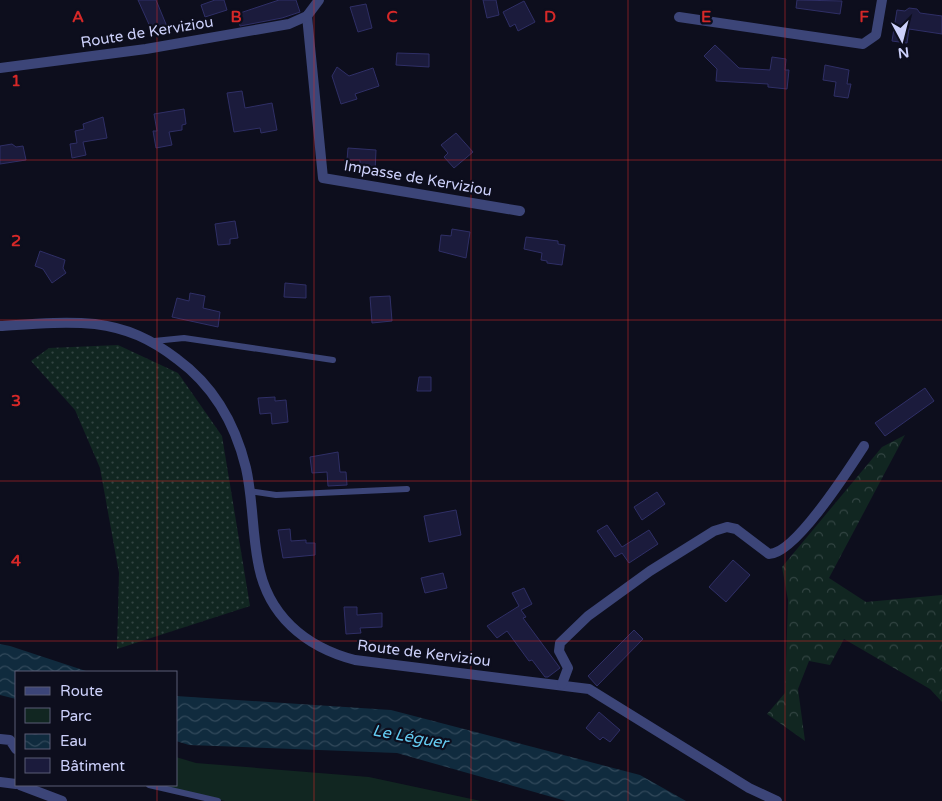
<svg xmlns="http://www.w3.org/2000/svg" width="942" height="801" viewBox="0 0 942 801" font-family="'Varela Round',sans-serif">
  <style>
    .grass { fill: url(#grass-dots) }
    .forest { fill: url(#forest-crowns) }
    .park { fill: #112621 }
    .water { fill: url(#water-waves) }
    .building { fill: #1b1b3c; stroke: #2f2f66 }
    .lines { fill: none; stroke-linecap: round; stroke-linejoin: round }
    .service { stroke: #3c4578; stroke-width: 6 }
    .minor { stroke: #3c4578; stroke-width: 10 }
    .grid { fill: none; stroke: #d62828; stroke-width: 1; stroke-opacity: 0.55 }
    .labels { text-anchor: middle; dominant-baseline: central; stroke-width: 4.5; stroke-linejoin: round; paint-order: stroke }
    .street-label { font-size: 15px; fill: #cdd1fb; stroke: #0d0e1d }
    .water-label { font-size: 16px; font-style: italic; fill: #64ccf2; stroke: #0d0e1d }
    .grid-label { font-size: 16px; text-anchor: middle; font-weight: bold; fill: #d62828; stroke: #0d0e1d; stroke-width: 4.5; stroke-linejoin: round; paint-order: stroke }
  </style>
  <defs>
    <pattern id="grass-dots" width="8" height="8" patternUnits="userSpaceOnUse" patternTransform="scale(1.25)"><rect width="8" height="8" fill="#112621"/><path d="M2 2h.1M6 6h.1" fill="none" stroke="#324442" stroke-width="1.8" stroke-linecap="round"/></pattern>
    <pattern id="forest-crowns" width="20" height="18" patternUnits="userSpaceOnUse" patternTransform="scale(1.25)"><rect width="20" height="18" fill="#112621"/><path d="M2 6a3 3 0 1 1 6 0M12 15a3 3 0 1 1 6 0" fill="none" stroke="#324442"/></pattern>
    <pattern id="water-waves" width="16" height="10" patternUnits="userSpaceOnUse" patternTransform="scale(1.25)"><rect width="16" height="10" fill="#102b3e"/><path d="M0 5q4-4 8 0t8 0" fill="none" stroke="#32495b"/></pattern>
  </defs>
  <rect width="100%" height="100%" fill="#0d0e1d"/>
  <polygon class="grass" points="118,345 178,373 222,436 250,606 117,649 119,573 100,468 75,410 31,361 49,348"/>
  <polygon class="forest" points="905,435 829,578 866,602 942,595 942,702 930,689 844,639 830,665 809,661 798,689 805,741 767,714 785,693 788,600 782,567 882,447"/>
  <polygon class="park" points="176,757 196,763 369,777 481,801 225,801 157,785 176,785"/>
  <g class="water">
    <polygon points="0,644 10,646 89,672 16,672 16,699 0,695"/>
    <polygon points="176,696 391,710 640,775 686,801 566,801 397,753 189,745 176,741"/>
  </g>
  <g class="building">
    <polygon points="138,0 156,0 168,29 157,34 155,29 152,31"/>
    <polygon points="215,0 224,0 227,10 205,17 201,5"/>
    <polygon points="279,0 296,0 300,12 282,18 240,26 237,14"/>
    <polygon points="483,0 496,0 499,15 487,18"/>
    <polygon points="797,0 842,1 840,14 796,8"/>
    <polygon points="524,1 535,22 518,31 515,24 510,27 503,12"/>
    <polygon points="366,4 372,28 358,32 350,7"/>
    <polygon points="909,8 917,9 920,13 942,16 942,34 909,29 907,43 892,41 897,10 905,11"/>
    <polygon points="715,45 739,68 770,70 772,57 786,59 785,70 789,70 787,89 768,87 768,84 716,81 717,69 704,56"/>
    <polygon points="397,53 429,54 429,67 396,65"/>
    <polygon points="825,65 849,70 847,84 851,84 848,98 834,96 836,82 823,80"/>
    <polygon points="337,67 349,76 373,68 379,86 355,94 357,99 341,104 332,76"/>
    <polygon points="242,91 245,108 272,103 277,130 261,133 260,128 234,132 227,93"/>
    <polygon points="184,109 186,124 182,125 182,130 169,132 172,145 156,148 153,131 157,131 154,114"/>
    <polygon points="103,117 107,138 83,142 86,155 72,158 70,144 77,143 75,131 84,129 83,124"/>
    <polygon points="456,133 473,152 454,168 444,157 448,153 441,145"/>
    <polygon points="12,144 16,147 23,146 26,160 0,164 0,146"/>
    <polygon points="348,148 376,150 375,172 360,171 360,160 347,160"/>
    <polygon points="235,221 238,238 230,239 230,244 218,245 215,224"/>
    <polygon points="452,229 470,232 466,258 439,251 441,235 451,236"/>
    <polygon points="526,237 558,241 558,244 565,245 562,265 547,263 547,261 541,260 542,253 524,249"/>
    <polygon points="40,251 65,260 63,268 66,273 52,283 43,269 35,266"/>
    <polygon points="285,283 306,285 306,298 284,297"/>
    <polygon points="190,293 205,296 203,308 220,312 218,327 172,317 177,298 189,301"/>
    <polygon points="390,296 392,321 372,323 370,297"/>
    <polygon points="419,377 431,377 431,391 417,391"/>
    <polygon points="925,388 934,401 885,436 875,423"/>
    <polygon points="275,397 275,401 286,400 288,422 272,424 271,413 260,414 258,398"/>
    <polygon points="338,452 340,472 346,472 347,485 328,486 327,472 312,473 310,457"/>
    <polygon points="657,492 665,504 642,520 634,507"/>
    <polygon points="456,510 461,535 429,542 424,516"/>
    <polygon points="607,525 622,547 649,530 658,544 629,563 622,553 615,557 597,531"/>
    <polygon points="290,529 291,541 306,540 306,543 315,543 315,555 283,558 278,530"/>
    <polygon points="733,560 750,575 726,602 709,587"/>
    <polygon points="443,573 447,588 425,593 421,578"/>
    <polygon points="524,588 532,604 521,610 526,617 523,618 560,668 548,677 545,677 532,660 529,661 507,631 497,638 487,626 519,606 512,593"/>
    <polygon points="344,607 357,607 357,615 382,613 382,627 360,628 361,633 346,634"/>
    <polygon points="634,630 643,639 597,686 588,676"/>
    <polygon points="599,712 620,730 610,742 603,737 600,740 586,728"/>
  </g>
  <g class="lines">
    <g class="service">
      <polyline points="154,341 184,338 333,360"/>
      <polyline points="249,491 276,495 407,489"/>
      <polyline points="149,785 218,801"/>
    </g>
    <g class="minor">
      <polyline points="307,16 323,178 520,211"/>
      <polyline points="679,17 863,44 876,35 882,0"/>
      <polyline points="0,68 146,49 289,24 307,16 319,0"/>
      <path d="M0,326C31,324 64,321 95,324C127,328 151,339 177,359C214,386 235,423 246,468C253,499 252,531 258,562C267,615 305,647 355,660L589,689L749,788L777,801"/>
      <path d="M562,684L568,668L559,651L560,643L588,616L650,571L714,531L727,527L736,529L769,554C795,554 849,469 864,446"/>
      <polyline points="0,739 10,740 16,749"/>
      <polyline points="0,782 16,784"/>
      <polyline points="20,785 62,801"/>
    </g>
  </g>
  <path class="grid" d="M157,0V672M314,0V801M471,0V801M628,0V801M785,0V801M0,160H942M0,320H942M0,481H942M0,641H942M157,785V801"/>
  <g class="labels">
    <g class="street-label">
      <text transform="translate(147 32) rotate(-9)">Route de Kerviziou</text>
      <text transform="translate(418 178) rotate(10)">Impasse de Kerviziou</text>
      <text transform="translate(424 653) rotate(7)">Route de Kerviziou</text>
    </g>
    <g class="water-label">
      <text transform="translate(410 737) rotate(10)">Le Léguer</text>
    </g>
  </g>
  <g class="grid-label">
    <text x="78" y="22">A</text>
    <text x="236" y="22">B</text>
    <text x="392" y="22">C</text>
    <text x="550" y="22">D</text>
    <text x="706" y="22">E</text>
    <text x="864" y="22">F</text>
    <text x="16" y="86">1</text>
    <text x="16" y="246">2</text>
    <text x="16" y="406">3</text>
    <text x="16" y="566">4</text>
  </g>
  <rect x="15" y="671" width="162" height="115" fill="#0d0e1d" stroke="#5a5c76"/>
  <rect x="25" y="687" width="25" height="8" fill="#3c4578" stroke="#5a5c76"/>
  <text x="60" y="696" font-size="15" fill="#cdd1fb">Route</text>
  <rect x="25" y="708" width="25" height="15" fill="#112621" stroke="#5a5c76"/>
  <text x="60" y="721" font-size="15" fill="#cdd1fb">Parc</text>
  <rect x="25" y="734" width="25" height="15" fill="url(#water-waves)" stroke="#5a5c76"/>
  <text x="60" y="746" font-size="15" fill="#cdd1fb">Eau</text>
  <rect x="25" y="758" width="25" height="15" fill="#1b1b3c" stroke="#5a5c76"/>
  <text x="60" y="771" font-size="15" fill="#cdd1fb">Bâtiment</text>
  <g transform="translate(902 40) rotate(173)" stroke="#0d0e1d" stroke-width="4" paint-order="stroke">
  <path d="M0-4L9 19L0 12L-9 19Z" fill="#cdd1fb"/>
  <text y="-8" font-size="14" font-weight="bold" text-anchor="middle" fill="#cdd1fb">N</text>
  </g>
</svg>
